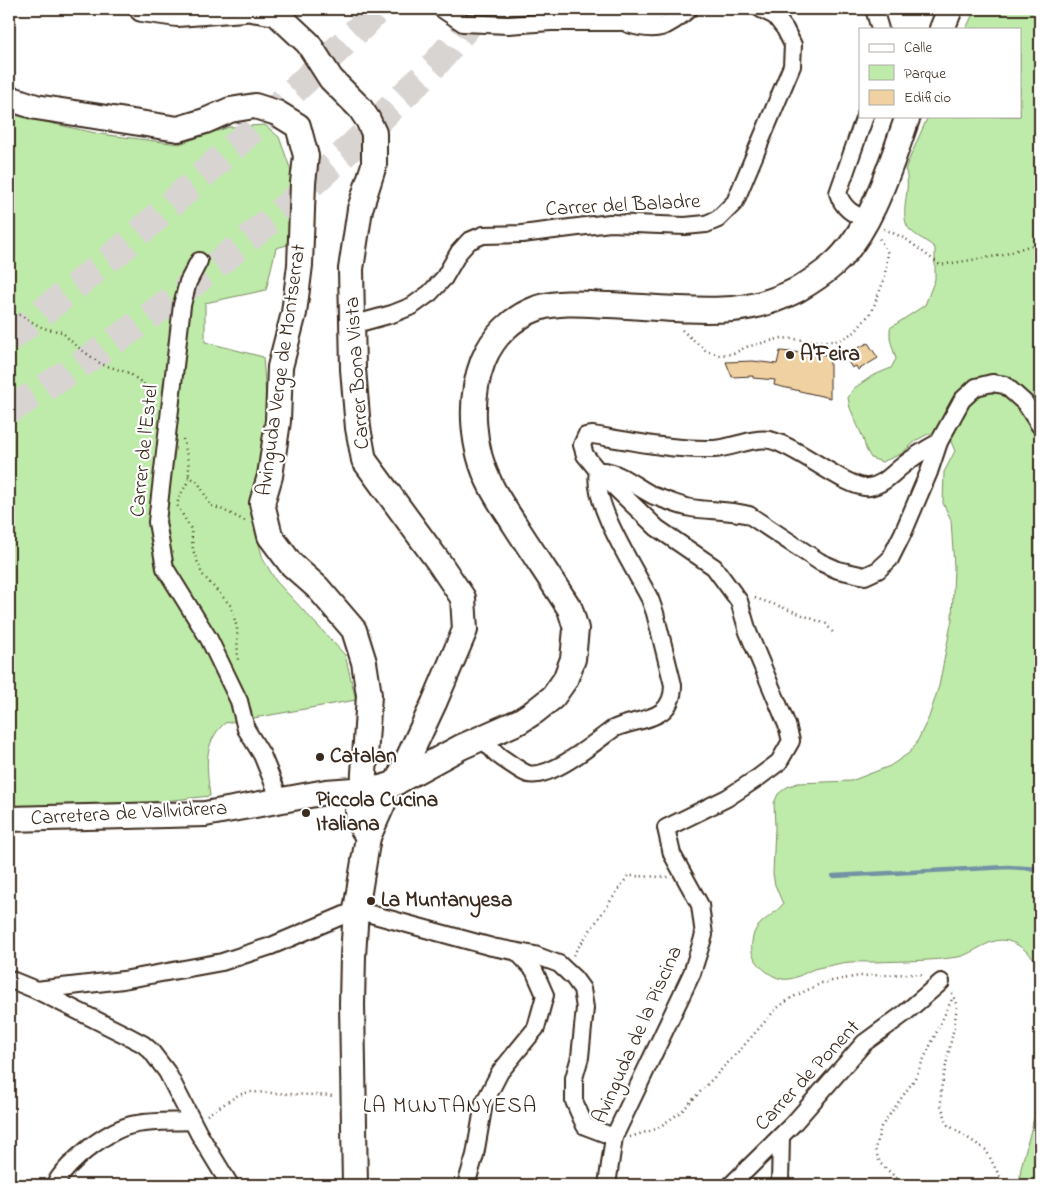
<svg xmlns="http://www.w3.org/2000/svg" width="1049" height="1194" viewBox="0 0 1049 1194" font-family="'Indie Flower',sans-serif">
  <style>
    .green { fill: #beeba9; stroke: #7c8a64 }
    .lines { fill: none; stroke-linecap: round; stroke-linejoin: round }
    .stream { stroke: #7592a4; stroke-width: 4.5 }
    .building { fill: #efd1a2; stroke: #3b2a1e }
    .highway-tunnel { stroke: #d8d4d2; stroke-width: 28; stroke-dasharray: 28 14; stroke-linecap: butt }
    .street-casing { stroke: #3b2a1e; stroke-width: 20 }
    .secondary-casing { stroke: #3b2a1e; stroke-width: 28 }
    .path { stroke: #3b2a1e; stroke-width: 2.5; stroke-dasharray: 1 4; stroke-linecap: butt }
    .street { stroke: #fff; stroke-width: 16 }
    .secondary { stroke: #fff; stroke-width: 24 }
    .poi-dot { fill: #3b2a1e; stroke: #fff; stroke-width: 2 }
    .labels { text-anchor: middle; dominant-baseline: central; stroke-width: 4.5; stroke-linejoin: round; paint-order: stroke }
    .street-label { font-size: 21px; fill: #3b2a1e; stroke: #fff }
    .poi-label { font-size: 21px; font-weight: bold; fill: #3b2a1e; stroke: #fff; text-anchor: start }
    .neighbourhood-label { font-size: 22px; letter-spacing: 1px; fill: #3b2a1e; stroke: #fff }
  </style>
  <rect width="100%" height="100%" fill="#fff"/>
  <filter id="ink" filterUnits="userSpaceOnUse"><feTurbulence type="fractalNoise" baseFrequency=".02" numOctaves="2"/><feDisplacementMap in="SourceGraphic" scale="10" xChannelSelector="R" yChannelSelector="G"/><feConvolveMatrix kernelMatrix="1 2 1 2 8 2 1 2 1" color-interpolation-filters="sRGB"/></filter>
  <g filter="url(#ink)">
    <g class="green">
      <path d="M975,9H1040V966C1033,956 1020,944 1008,941C991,936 974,954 958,957C931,961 902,961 874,962C862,962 849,961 837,964C829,966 821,967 814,969C804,973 793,981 782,979C770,977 755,964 752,952C751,946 752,939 754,933C759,920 775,915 783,904L775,885L773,874L775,827L774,803L778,794L787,787L798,783L851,781L890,766L909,753L915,746L929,717L939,686L952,619L954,567L951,520L943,503L944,472L955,451L948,435L928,434L917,440L901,454L882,462L871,458L866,449L863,438L850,408L848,398L853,389L872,376L891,368L896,359L890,339V328L925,305L935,279V248C928,241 917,237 910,230C897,216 913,187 905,169L928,116H1020V29H966Z"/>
      <path d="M9,114L100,134L179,144L229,127L265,125L279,137L294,179L291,244L276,248L266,290L205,303V342L263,357L268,421L266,453L254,484L253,522L263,559L276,581L345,655L356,700L225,723C202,743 207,768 210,796L117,806H9Z"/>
      <polygon points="1040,1095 1040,1185 1019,1185 1021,1168"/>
    </g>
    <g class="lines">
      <polyline class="stream" points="833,876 1008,867 1040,869"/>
    </g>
    <g class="building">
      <polygon points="868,343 878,358 858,370 856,366 852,368 844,355"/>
      <polygon points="780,351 830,355 830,398 774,385 775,380 753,378 753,376 732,377 726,362 753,361 777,364"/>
    </g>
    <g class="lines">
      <g class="highway-tunnel">
        <polyline points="9,339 125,246 280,104 364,24 378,9"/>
        <path d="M9,410C141,330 264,233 374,125C395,103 418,83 438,61C453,44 467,26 482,9"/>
      </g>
      <defs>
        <g id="street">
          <polyline points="442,9 463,23 508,25 551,22 621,22 649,16 662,9"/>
          <polyline points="874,9 880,29"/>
          <path d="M628,24C658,33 666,28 689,9"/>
          <path d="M865,116L838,193C843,209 853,214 867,220"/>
          <polyline points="199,261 188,282 182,305 157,522 165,568 209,639 239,701 246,729 262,755 275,787 277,801"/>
          <polyline points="352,325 392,314 412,306 430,293 444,278 459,252 469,241 483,235 522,234 610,223 685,226 706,224 718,219 735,202 792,66 793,45 785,29 775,16 761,9"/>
          <path d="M603,471C618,471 639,489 654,496C666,500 679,506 691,508C710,511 729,510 749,515L820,562L838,570L865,576L878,570L890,559L903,533L929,472L939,442L962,400L976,387L992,383L1005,385L1025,403L1040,426"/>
          <path d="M484,738C490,749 497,755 508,762C514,766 522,772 528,774C551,779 594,743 613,729C638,717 673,723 673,685L655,613L650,599C635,569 591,503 598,471"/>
          <polyline points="9,979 36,990 124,1034 143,1044 151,1051 167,1072 199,1134 230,1185"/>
          <polyline points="36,990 123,980 222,962 271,946 356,910 492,947 535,955 559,964 574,978 582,989 585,1008 580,1057 574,1078 574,1101 585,1126 614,1137"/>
          <path d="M54,1185C69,1161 108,1128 137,1124C155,1121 174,1122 192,1121"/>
          <polyline points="466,1185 475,1155 484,1103 500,1072 536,1028 545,995 534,970 517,952"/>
          <path d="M607,1185L614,1137L692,973L704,935L700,905L672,854L666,828L727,798L759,777L779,762L791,741L787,725L748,632L739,601L714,567L657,528L598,471L585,455L582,445L586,436L593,435C634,442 673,450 714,449C733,448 752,437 770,440C798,446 848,490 869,487C883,485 891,475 901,467C913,457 926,449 939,442"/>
          <polyline points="731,1185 793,1124 864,1043 905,1013 941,982"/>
          <polyline points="780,1185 781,1136"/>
        </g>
        <g id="secondary">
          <polyline points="142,9 177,14 244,9"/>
          <polyline points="251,9 276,13 308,43 331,79 360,108 368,120 374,133 374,165 360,209 351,269 353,369 358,428 364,460 438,561 463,598 465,630 434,703 397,782"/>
          <polyline points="942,29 950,9"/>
          <polyline points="9,98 36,107 178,129 205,121 230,110 255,106 277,113 298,126 306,156 303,183 300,265 294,313 280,367 278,421 270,476 262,503 270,536 291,564 318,588 354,630 364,662 369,695 363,789 358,811 359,823 368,837"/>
          <path d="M9,819L205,814L326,792L380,788L391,785L461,747L520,721L534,712L553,697L565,680L573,659L576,629L570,609C552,581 533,553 515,525C507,512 498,500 491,486C472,449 468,400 483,361C493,336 513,317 538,308C561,301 586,304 609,305C650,307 692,312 733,309C755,307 777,300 797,290C809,283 823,274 834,264C872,230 891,163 908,116"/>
          <polyline points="355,1185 352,1004 353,956 356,910 368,837 385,799 386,787"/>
        </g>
      </defs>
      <use href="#street" class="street-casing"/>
      <use href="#secondary" class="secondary-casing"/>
      <g class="path">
        <polyline points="884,229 906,239 940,265 1003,255 1040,242"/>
        <polyline points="9,313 20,315 43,328 62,332 75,345 101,364 129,373 149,388 155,397"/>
        <polyline points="682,330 705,350 718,355 733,354 746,347 782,338 818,341 837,341 855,332 872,311 884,280 888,253 879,238"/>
        <path d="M183,439C186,451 192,471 187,483C183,491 179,496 177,505L191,529L193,550L202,574L231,606L237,628L238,663"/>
        <polyline points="188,476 198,482 211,506 221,509 247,522"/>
        <polyline points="755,598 779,606 826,624 835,635"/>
        <polyline points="573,955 628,876 669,877"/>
        <polyline points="952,993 957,1006 954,1027 941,1089 941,1105 948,1125 986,1150 1004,1185"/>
        <polyline points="207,1115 238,1095 249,1092 335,1096"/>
        <polyline points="630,1137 656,1129 681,1112 740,1050 776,1009 791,998 822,983 859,976 909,974 925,975"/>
        <polyline points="904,1185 880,1163 875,1149 881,1127 914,1080 953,997"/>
      </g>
      <use href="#street" class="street"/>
      <use href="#secondary" class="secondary"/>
    </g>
  </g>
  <g class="poi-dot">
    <circle cx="790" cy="355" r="5"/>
    <circle cx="320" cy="757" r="5"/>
    <circle cx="306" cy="813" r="5"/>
    <circle cx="371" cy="901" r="5"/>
  </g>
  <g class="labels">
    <g class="street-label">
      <text transform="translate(623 206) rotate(-3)">Carrer del Baladre</text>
      <text transform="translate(282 370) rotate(-82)">Avinguda Verge de Montserrat</text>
      <text transform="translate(358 373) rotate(-94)">Carrer Bona Vista</text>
      <text transform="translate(145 451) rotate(-84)">Carrer de l'Estel</text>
      <text transform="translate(129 814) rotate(-3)">Carretera de Vallvidrera</text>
      <text transform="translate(638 1035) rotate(-66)">Avinguda de la Piscina</text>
      <text transform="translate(808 1076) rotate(-47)">Carrer de Ponent</text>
    </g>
    <g class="poi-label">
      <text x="800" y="355">A'Feira</text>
      <text x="330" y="757">Catalan</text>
      <text x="316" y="801">Piccola Cucina<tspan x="316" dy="24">Italiana</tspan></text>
      <text x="381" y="901">La Muntanyesa</text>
    </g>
    <g class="neighbourhood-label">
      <text x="450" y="1107">LA MUNTANYESA</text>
    </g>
  </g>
  <rect width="1049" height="1194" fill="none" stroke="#fff" stroke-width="30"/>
  <rect x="15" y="15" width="1019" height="1164" fill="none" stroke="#3b2a1e" stroke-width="2" filter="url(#ink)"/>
  <rect x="859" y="28" width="162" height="90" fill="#ffffff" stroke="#b1aaa5"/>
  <rect x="869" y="44" width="25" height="8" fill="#ffffff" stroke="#b1aaa5"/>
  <text x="904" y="52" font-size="15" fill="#3b2a1e">Calle</text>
  <rect x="869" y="65" width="25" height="15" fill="#beeba9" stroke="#b1aaa5"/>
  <text x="904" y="78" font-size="15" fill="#3b2a1e">Parque</text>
  <rect x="869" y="90" width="25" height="15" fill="#efd1a2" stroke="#b1aaa5"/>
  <text x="904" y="102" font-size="15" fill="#3b2a1e">Edificio</text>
</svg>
